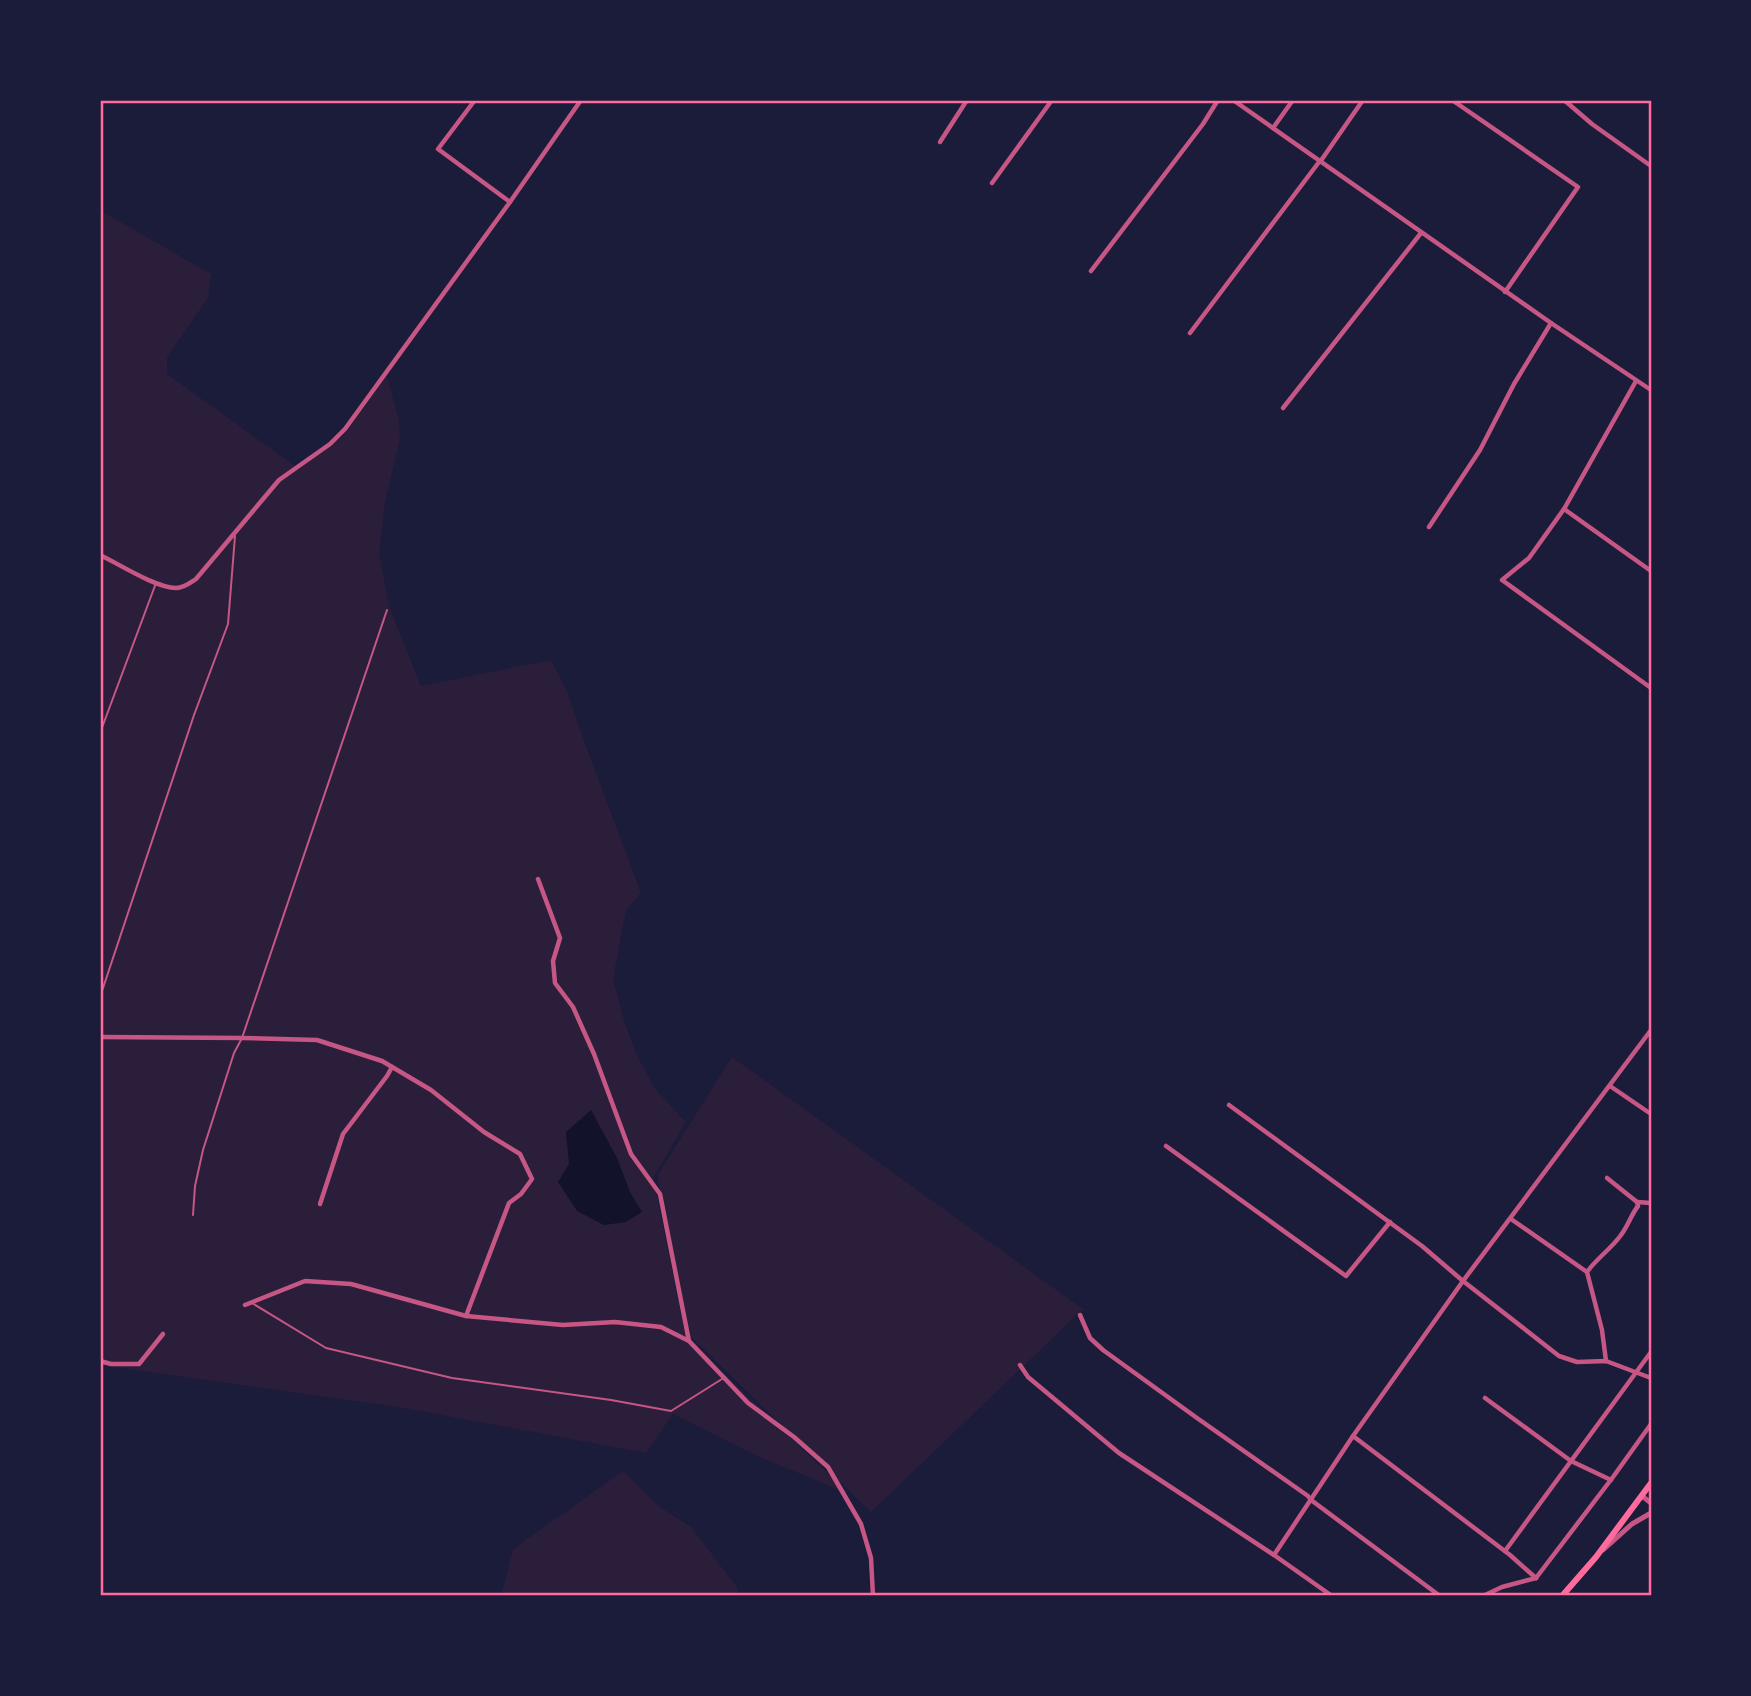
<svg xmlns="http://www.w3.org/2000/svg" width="1751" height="1696" viewBox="0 0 1751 1696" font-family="Barlow,sans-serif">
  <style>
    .green { fill: #2a1e3b }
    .water { fill: #12122b }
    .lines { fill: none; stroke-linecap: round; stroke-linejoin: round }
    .service { stroke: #c65784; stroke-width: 2 }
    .minor { stroke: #c65784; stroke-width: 4.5 }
    .tertiary { stroke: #c65784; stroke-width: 5 }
    .primary { stroke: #ff6b9d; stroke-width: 6 }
    .neatline { fill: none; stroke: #ff6b9d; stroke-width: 2.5 }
  </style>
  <rect width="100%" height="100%" fill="#1b1b3a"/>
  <g class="green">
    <polygon points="100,210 211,274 208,298 167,357 167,374 299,469 343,436 387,376 399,421 400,440 385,502 379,554 390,609 421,686 551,660 567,691 583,738 641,893 626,910 613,979 624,1021 636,1053 655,1089 686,1122 653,1178 685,1333 727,1376 849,1494 757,1456 673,1414 646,1453 404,1408 100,1365"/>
    <polygon points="732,1057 1083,1309 871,1512 691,1337 657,1176"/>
    <polygon points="623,1471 657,1505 691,1527 737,1587 739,1596 501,1596 513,1549"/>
  </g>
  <polygon class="water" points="591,1110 617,1158 630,1192 642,1212 626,1222 604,1225 577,1211 558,1182 569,1164 566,1132"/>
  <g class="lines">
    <g class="service">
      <polyline points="100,733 156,583"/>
      <polyline points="100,997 194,715 228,624 235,536"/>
      <polyline points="193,1215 195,1186 203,1150 234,1053 242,1038 387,610"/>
      <polyline points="252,1303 326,1348 452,1378 611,1400 671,1411 722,1379"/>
    </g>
    <g class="minor">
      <polyline points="475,100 438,149 510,202"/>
      <polyline points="1233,100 1551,323 1651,390"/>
      <polyline points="1452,100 1578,187 1505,292"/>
      <polyline points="1564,100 1592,124 1651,166"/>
      <polyline points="1273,128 1293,100"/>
      <polyline points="940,142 967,100"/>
      <polyline points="1320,162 1363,100"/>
      <polyline points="992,183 1052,100"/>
      <polyline points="1091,271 1203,124 1218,100"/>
      <polyline points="1190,333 1319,162"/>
      <polyline points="1636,381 1564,509 1529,558 1502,580 1651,688"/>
      <polyline points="1283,408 1421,233"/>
      <polyline points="1564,509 1651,571"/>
      <polyline points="1429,527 1480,450 1514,384 1551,323"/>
      <path d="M100,555C119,564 156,588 176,588C184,588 190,583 196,579L279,480L330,444L345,429L510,202L581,100"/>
      <polyline points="538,879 560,938 553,961 555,983 573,1007 594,1054 631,1154 660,1194 689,1341"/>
      <polyline points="100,1037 242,1038 317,1040 382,1061 431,1090 484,1132 520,1154 532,1179 521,1194 509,1203 466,1316"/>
      <polyline points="1610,1086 1651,1114"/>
      <polyline points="1229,1105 1422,1246 1463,1281 1559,1356 1577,1362 1606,1361 1651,1378"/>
      <polyline points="1166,1146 1346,1276 1390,1222"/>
      <polyline points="1607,1178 1637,1202"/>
      <polyline points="320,1204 343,1134 387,1076 392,1067"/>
      <polyline points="1511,1219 1587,1272"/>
      <polyline points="245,1305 305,1281 351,1284 466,1316 563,1325 615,1322 661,1327 689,1341 748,1403 794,1437 828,1467 861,1524 871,1558 873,1596"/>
      <polyline points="1080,1315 1090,1338 1103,1350 1197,1418 1308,1496 1311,1500 1440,1596"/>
      <polyline points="100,1361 111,1364 139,1364 163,1334"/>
      <path d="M1606,1361L1602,1330L1587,1272C1597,1258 1611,1249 1621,1235C1628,1226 1631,1215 1638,1206L1637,1202L1651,1203"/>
      <polyline points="1020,1365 1028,1377 1119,1453 1274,1555 1332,1596"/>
      <polyline points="1485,1398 1571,1461 1611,1480"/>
      <polyline points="1353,1436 1510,1555 1536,1578"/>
      <polyline points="1505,1551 1651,1352"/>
      <polyline points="1274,1555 1353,1436 1463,1281 1651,1030"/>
      <polyline points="1536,1578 1613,1477 1651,1424"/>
      <polyline points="1483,1596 1502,1587 1536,1578"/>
    </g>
    <g class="tertiary">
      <polyline points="1642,1496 1651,1503"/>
      <polyline points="1603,1550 1632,1524 1651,1513"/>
    </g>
    <polyline class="primary" points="1562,1596 1596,1557 1651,1483"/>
  </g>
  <rect width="1751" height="1696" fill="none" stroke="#1b1b3a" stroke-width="203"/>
  <rect x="102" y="102" width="1548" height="1492" class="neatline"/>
</svg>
